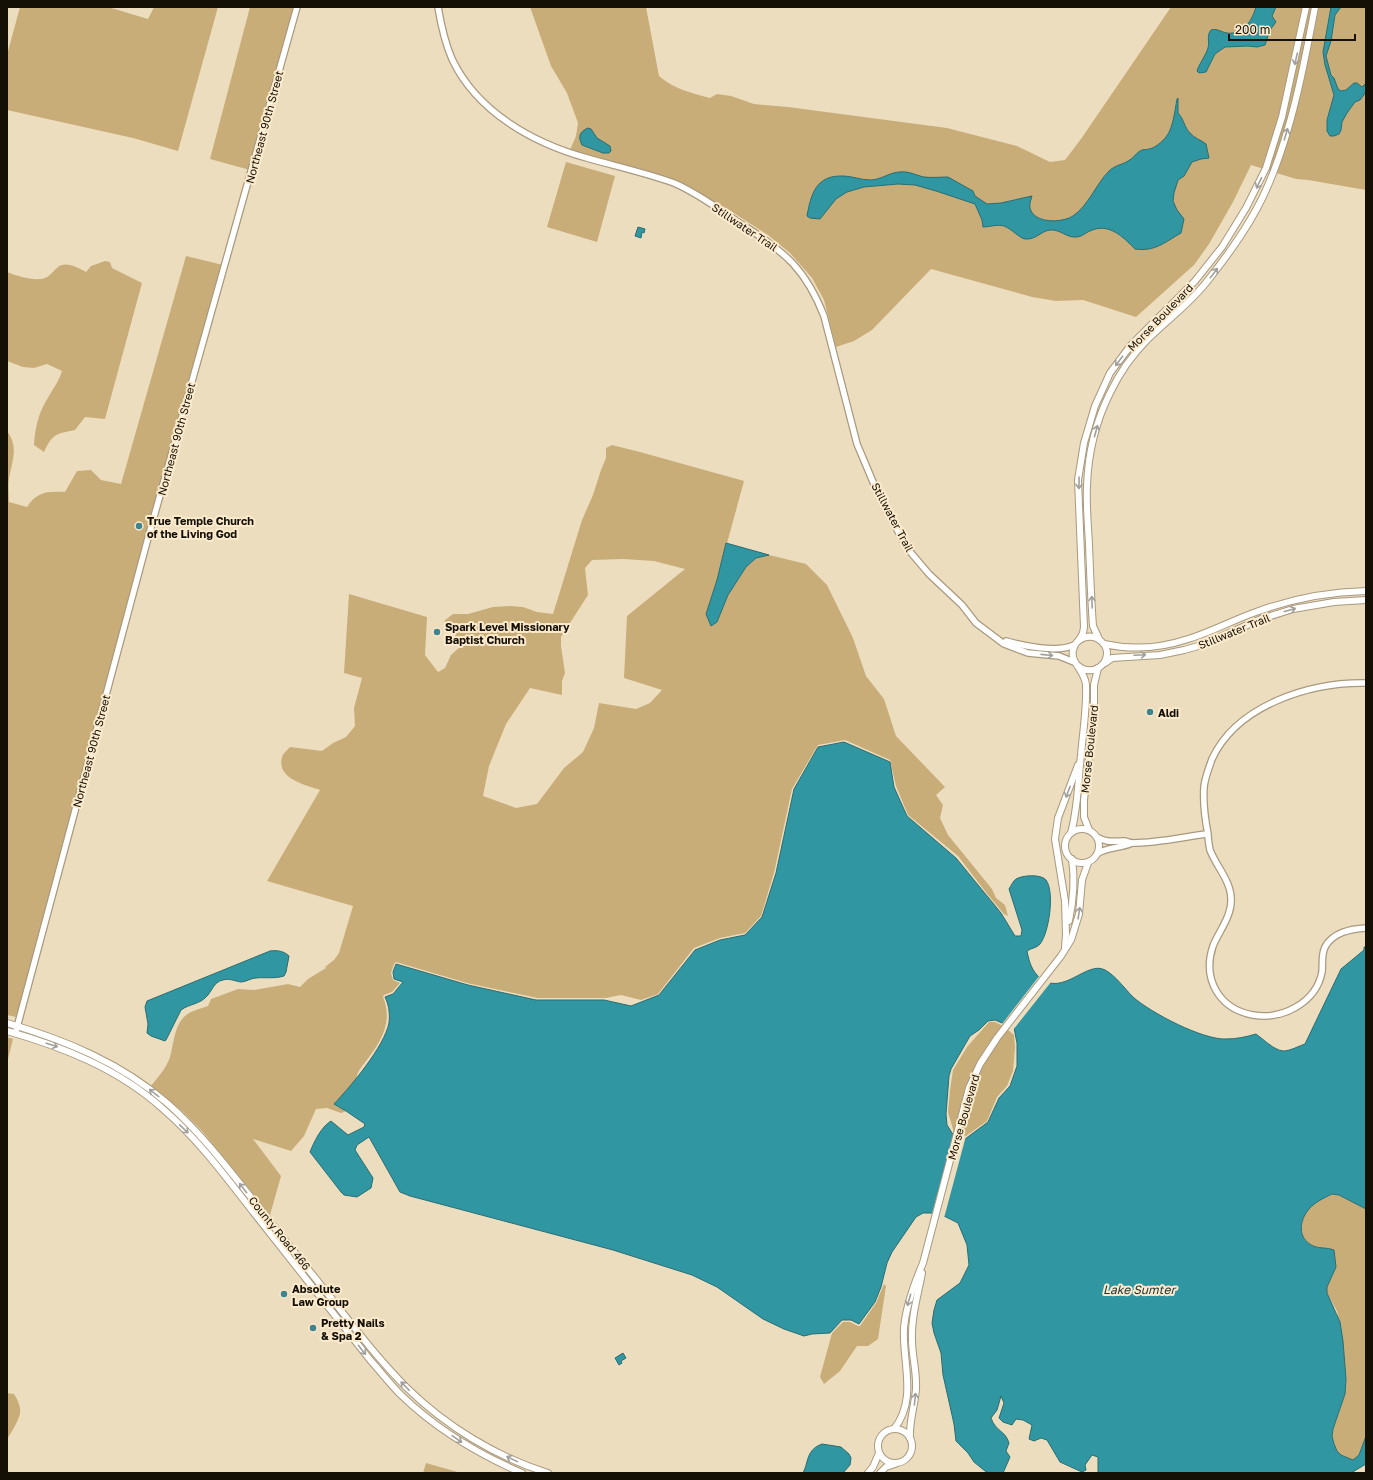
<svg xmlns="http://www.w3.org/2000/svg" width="1373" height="1480" viewBox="0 0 1373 1480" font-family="'Golos Text',sans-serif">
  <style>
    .green { fill: #c9ad78; fill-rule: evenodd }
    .water { fill: #3096a2; stroke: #286e73; fill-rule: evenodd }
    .pier { fill: #edddbf }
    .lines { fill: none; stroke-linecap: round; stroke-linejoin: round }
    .tertiary-casing { stroke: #a9997d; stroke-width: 8 }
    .secondary-casing { stroke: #a9997d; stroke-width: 8 }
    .tertiary { stroke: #fff; stroke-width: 5.5 }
    .secondary { stroke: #fff; stroke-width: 6 }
    .oneway { stroke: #a19f9b }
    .poi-dot { fill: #3d848e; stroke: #fbeacc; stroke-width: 1.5 }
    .labels { text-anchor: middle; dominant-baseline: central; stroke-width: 4; stroke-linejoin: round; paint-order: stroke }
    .street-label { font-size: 11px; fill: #151006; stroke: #fbeacc }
    .poi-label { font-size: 11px; font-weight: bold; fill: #151006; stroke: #fbeacc; text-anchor: start }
    .water-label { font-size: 12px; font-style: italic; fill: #1b3235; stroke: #fbeacc }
  </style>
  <rect width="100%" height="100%" fill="#edddbf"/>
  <g class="green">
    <polygon points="20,7 108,7 148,19 154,7 218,7 178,151 133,138 7,110 7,55"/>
    <polygon points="250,7 295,7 250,170 210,159"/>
    <path d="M530,7H646L659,76C676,90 689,92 710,98L717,94L731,96L754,104L788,107L947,128L1017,146L1050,162L1065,160L1081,139L1171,7H1366V190L1308,180L1296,179L1251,165L1233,202L1209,244L1194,265L1136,317L1083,300L1056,301L1032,297L931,269L872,330L854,341L836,347L824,300L812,278L790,253L768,235L726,208L662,176L570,150L576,136L578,123L567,93L551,66Z"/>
    <polygon points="566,162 615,176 597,242 547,227"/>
    <path d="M186,256L223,265L16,1017L7,1015V431C19,447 12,461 9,479C8,487 9,494 9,502L27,507C37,491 48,491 65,492L77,471L91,470L101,480L121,484Z"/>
    <path d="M105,261L110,262L112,268L142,283L105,419L85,417L75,430C56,434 53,433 44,452L34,445C35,427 39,411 49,396C54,387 59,381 62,371L47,364L34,368L23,367L7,361V272C17,276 30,280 41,279C49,278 51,273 57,268C65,260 78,268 86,272L91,266Z"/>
    <path d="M612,445L640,452L744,481L717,580L706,614L717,622L728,595L746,567L756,558L769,555L806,564L827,585L853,638L866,676L884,699L896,736L945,787L936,795L943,805L940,818L948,835L992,889L996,898L1005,905L1008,916L1004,914L988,895L958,856L908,815L896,786L890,760L845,740L818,745L792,789L774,873L761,916L745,933L720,938L694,948L658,994L641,1000L621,995L606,998H537L467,983L396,962L394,964L391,973L393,980L400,983L392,992L384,995L383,997C395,1026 376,1048 360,1069C357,1073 357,1077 355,1081C350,1089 341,1097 335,1104L346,1111L341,1113L327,1108L316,1109L304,1136L291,1151L253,1139L281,1176L270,1215L202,1131L182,1111L151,1086C158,1077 167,1067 170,1057C174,1043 174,1026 185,1016C192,1010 200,1009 208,1006L211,999L238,989L254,990L288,984L300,987L308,979L326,968L325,967L334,960L339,953L353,906L267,881L320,790C306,785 276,779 282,757C283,754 287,750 290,747L322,751L333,743L346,737L355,726L354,708L362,678L344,673L349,594L427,617L425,655L438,672L445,668L451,655L461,646L448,623L444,621L453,614H468L493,607L510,606L523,607L537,612L553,614L582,520L593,495L601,470L606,458V448ZM623,559L654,561L685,569L627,616L624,678L662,690L650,703L636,709L599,703L594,728L583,752L564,768L537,804L516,808L483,796L489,766L506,724L530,688L562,695V681L565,673L561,646V637L588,595L585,568L592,560Z"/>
    <polygon points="989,1022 995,1022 1003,1026 978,1062 956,1133 954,1133 948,1112 950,1090 953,1070 967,1047"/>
    <polygon points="1007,1029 1014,1035 1015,1047 1013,1071 1007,1086 997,1097 987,1121 966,1136 960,1134 971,1089 982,1065"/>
    <polygon points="7,1037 13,1039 7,1063"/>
    <path d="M1332,1194L1339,1195L1366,1209V1436L1359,1455L1353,1460L1341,1455L1337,1451L1334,1444L1332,1436L1333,1429L1345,1394L1346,1379L1343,1341L1337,1311L1327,1293V1287L1336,1267L1334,1250C1327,1247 1320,1249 1313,1246C1297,1238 1299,1221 1309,1209C1315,1202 1324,1198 1332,1194Z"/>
    <polygon points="884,1284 886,1286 878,1339 868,1346 857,1346 840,1371 824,1384 820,1377 832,1333 843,1322 850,1322 858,1326 860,1326 876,1303"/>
    <path d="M7,1393L14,1394C17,1399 21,1406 20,1413C19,1420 11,1433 7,1439Z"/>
    <polygon points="426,1463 461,1473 423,1473"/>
  </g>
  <g class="water">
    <path d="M1256,7H1276L1272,16L1276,22L1270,30L1265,45L1257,47L1248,46L1225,47L1215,54L1206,72L1199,73L1197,71C1198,66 1206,55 1208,48C1210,41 1206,36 1211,30C1217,28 1221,32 1227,33C1243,35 1252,21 1256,7Z"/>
    <polygon points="1331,7 1341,7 1335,15 1331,41 1326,56 1331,75 1334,78 1338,89 1341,91 1346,90 1354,83 1357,83 1362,87 1366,83 1366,92 1360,100 1355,102 1347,113 1342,122 1341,130 1339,134 1334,136 1330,136 1327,131 1327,120 1334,95 1325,65 1323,52"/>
    <path d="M1178,98V113C1184,119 1184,127 1190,133C1194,138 1201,140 1206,144L1209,158L1201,159L1192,162L1184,176L1178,180L1174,193L1173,201L1177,210L1184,219L1181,233C1165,242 1155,252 1135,249C1123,237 1109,222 1090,231C1085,233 1082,237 1076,237C1067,238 1060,229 1050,230C1041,231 1036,240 1025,239C1019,238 1012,229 1004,226C997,224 990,227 983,227L982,220L975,204L936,191L915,185L898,184L864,187L847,192L836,199L820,219L810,218L807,216C811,194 816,175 843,176C852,176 861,180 870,180C881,180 890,172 900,172C909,171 915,175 924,177C932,178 940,177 948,177L973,191L975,196L987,204L1001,203L1032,196C1031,200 1029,204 1030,208C1034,224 1062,223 1073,216C1089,205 1096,184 1109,171C1115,165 1122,165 1128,161C1133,159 1135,154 1140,151C1142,149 1146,150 1149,149C1155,148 1162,142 1166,137C1173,129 1175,110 1177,99Z"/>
    <path d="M588,128L591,129L597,138L610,146L611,151L609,153H603L582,145C578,137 579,132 588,128Z"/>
    <polygon points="638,227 645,229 644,233 642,232 641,238 635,236"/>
    <polygon points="726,543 769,555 756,558 746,567 728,595 717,622 711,626 706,614 717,580"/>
    <path d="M844,742L890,762L894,787L907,816L956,858L1001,913L1015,936H1021L1022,930L1009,889C1011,886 1013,881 1016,879C1023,875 1041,874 1046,880C1055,892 1049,933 1040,944C1037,948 1031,948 1027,951C1029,962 1032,971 1040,978C1063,997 1087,960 1105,970C1116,976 1124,988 1133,997C1151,1013 1203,1040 1226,1039C1236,1039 1246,1037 1256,1034C1263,1039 1274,1050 1283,1051C1290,1051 1299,1046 1305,1044L1341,969L1364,950V947H1366V1209L1339,1195L1332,1194C1324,1198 1315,1202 1309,1209C1299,1221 1297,1238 1313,1246C1320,1249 1327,1247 1334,1250L1336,1267L1327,1287V1293L1340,1322L1343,1341L1346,1379L1345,1394L1333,1429L1332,1436L1334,1444L1337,1451L1341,1455L1353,1460L1359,1455L1366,1436V1464L1351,1473H1098V1457L1092,1455L1085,1465L1086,1470L1082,1472L1060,1462L1047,1440L1041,1438L1034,1441L1029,1439L1032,1425L1023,1420L1016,1419L1012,1425L1003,1422L999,1418L1004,1403L1001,1396L997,1410L991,1418C996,1432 1005,1430 1009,1443L1006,1451L1010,1457L1003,1473H989L985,1471L974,1462L968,1453L956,1441L954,1424L943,1375L941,1353L934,1333L932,1323L934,1310L937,1300L960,1283L969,1265L967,1245L958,1223L938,1213H923L916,1217L892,1252L887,1263L881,1287L875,1302L859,1324L851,1320H842L830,1333L812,1334L804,1336L784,1329L763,1319L717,1287L692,1275L613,1250L410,1196L400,1192L369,1137L357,1145L355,1150L373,1178L371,1188L357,1197L344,1195L341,1192L310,1152C314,1142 321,1127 331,1121L348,1135L364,1127L365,1124L346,1111L334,1104C351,1086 384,1047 389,1023C390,1014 389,1005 385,997L393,994L403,982L394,979L393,972L396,964L468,985L536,1000H604L631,1006L659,995L695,950L720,940L745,935L762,917L776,873L794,789L818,747ZM995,1020L1014,1028L1017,1043V1066L1010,1086L999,1098L988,1122L965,1139L961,1140L954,1136L947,1125L946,1114L949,1076L951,1069L970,1036L979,1030L988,1021Z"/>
    <path d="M270,951C277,950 284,951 289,956L286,972L284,976C274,979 265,977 256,978C251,978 246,982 241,982C234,981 229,978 223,980C213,982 212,992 206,997C200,1004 189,1004 181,1010L166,1040L165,1041L151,1036L147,1033L148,1024L145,1007L147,1001Z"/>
    <polygon points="623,1353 626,1358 621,1361 622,1363 619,1365 615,1358"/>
    <path d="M822,1444L841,1447L849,1454L851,1458L850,1465L843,1473H803C809,1461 806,1450 822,1444Z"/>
  </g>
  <g class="pier">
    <polygon points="1040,975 1044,979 1051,982 1013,1030 1011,1028 1002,1024"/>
    <polygon points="954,1133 961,1138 966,1136 944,1218 938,1215 932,1214"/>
  </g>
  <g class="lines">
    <defs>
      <g id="tertiary">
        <path d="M438,7C441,25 445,43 452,59C477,112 533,143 587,158C615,166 647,173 674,183C700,194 722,212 746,227C786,253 806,270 824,316L857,444L876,489L902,539L912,554L929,574L962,605L976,623L1004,644L1028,653L1059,656L1074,662"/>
        <path d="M1006,641C1024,646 1057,653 1074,645"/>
        <path d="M1366,683C1310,682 1237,705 1212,759C1209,768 1205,777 1204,787C1203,802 1205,819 1208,834C1208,839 1209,845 1210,850C1216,866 1231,881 1231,899C1232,916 1219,931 1213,946C1202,979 1219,1009 1253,1015C1282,1020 1316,1003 1322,972C1323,964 1321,955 1325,947C1333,932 1351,929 1366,928"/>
        <path d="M1097,837C1106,843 1114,841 1124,841C1127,841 1130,843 1133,843C1158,843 1183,837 1207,834"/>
        <path d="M1098,853C1109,847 1121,848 1132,843"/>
        <polyline points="16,1031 148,538 297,7"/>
      </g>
      <g id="secondary">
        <path d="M1099,639L1093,626C1091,599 1090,571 1089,544C1088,525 1086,505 1087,486C1088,454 1096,421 1110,393C1119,374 1133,354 1148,339C1166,321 1188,305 1205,284C1229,254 1254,220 1269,183C1292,129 1304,65 1315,7"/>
        <polyline points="1079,640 1083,633 1084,627 1078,480 1084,443 1095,406 1110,373 1131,345 1195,281 1222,247 1246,208 1266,168 1282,117 1306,7"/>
        <path d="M1104,644C1131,650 1161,648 1188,639C1211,632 1233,620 1256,612C1291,599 1328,592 1366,591"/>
        <polyline points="1105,663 1112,658 1160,655 1184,650 1202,645 1261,619 1293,609 1334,602 1366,600"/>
        <circle cx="1082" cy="846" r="17"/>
        <polyline points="1089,830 1084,817 1084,800 1094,716 1094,685 1098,668"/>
        <path d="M1071,833C1078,808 1078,781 1081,755C1083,732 1087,708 1086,685C1085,670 1070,663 1073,650C1076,637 1092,632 1102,642C1117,657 1095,681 1077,665"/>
        <path d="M1069,921C1073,902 1075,879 1072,859"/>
        <polyline points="1065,947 1066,935 1065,901 1055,839 1058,818 1078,765"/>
        <path d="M7,1023C65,1040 121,1063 167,1103C200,1132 226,1166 253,1200C278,1232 303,1263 328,1294C353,1326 378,1359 407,1388C446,1426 496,1457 548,1473"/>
        <path d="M7,1031C63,1047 119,1069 163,1109C198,1139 226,1177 254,1213C293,1262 332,1311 371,1361C381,1372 390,1384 401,1395C436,1429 478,1454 522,1473"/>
        <circle cx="895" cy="1446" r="17"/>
        <path d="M894,1429C918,1399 902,1362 904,1328C906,1305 914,1284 923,1263L969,1088L980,1064L997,1038L1061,956L1071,940L1079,914L1082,880L1088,863"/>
        <path d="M910,1438C909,1421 915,1405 916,1389C917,1372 912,1356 912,1340C911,1317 918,1295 922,1273"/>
        <polyline points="868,1473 873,1467 879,1453"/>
        <polyline points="880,1473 886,1467 895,1464"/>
      </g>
    </defs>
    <use href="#tertiary" class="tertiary-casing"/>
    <use href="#secondary" class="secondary-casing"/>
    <use href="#tertiary" class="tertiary"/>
    <use href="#secondary" class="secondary"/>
  </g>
  <defs><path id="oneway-shaft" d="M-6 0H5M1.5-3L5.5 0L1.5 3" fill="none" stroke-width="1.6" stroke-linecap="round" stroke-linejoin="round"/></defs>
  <g class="oneway">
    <use href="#oneway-shaft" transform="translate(1296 59) rotate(103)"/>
    <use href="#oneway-shaft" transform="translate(1286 134) rotate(-73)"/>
    <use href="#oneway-shaft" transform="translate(1259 183) rotate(116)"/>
    <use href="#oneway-shaft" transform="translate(1214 273) rotate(-53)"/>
    <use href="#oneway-shaft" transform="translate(1119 361) rotate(127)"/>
    <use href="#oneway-shaft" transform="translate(1096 431) rotate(-75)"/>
    <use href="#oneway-shaft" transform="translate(1079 483) rotate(91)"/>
    <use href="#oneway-shaft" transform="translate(1092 602) rotate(-92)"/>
    <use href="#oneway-shaft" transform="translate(1290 610) rotate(-15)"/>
    <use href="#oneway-shaft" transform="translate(1047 655) rotate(6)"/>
    <use href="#oneway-shaft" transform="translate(1140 655) rotate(-3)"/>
    <use href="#oneway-shaft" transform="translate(1068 792) rotate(110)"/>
    <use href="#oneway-shaft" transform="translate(1079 913) rotate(-81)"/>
    <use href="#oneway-shaft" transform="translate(52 1045) rotate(18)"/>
    <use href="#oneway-shaft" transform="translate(154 1093) rotate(-142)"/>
    <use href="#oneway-shaft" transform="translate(184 1129) rotate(44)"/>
    <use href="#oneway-shaft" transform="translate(243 1188) rotate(-128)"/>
    <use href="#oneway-shaft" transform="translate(909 1300) rotate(106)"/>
    <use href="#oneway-shaft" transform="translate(362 1350) rotate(52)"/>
    <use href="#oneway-shaft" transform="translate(405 1386) rotate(-134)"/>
    <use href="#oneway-shaft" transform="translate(915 1399) rotate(-84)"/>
    <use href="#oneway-shaft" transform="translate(457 1439) rotate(35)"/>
    <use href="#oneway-shaft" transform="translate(512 1459) rotate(-154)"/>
  </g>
  <g class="poi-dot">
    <circle cx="139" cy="526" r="4"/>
    <circle cx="437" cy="632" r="4"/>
    <circle cx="1150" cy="712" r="4"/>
    <circle cx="284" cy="1294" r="4"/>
    <circle cx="313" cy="1328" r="4"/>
  </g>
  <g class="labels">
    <g class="street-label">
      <text transform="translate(264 127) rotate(-75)">Northeast 90th Street</text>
      <text transform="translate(745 227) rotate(34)">Stillwater Trail</text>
      <text transform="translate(1160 317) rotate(-46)">Morse Boulevard</text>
      <text transform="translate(176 439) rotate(-75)">Northeast 90th Street</text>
      <text transform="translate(893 517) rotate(62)">Stillwater Trail</text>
      <text transform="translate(1234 631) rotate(-22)">Stillwater Trail</text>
      <text transform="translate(1089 749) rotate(-84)">Morse Boulevard</text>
      <text transform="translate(91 751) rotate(-75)">Northeast 90th Street</text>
      <text transform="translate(963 1117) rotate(-74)">Morse Boulevard</text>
      <text transform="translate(280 1233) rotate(51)">County Road 466</text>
    </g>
    <g class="poi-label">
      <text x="147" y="520">True Temple Church<tspan x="147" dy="13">of the Living God</tspan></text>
      <text x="445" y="626">Spark Level Missionary<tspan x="445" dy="13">Baptist Church</tspan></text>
      <text x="1158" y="712">Aldi</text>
      <text x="292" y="1288">Absolute<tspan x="292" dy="13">Law Group</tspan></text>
      <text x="321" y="1322">Pretty Nails<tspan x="321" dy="13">&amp; Spa 2</tspan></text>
    </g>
    <g class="water-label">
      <text x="1139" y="1289">Lake Sumter</text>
    </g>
  </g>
  <rect width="1373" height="1480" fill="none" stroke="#151006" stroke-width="16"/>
  <path d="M1229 34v6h126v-6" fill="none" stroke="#151006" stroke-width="2"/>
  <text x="1235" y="34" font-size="12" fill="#151006" stroke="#fbeacc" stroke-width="3" paint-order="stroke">200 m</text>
</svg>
